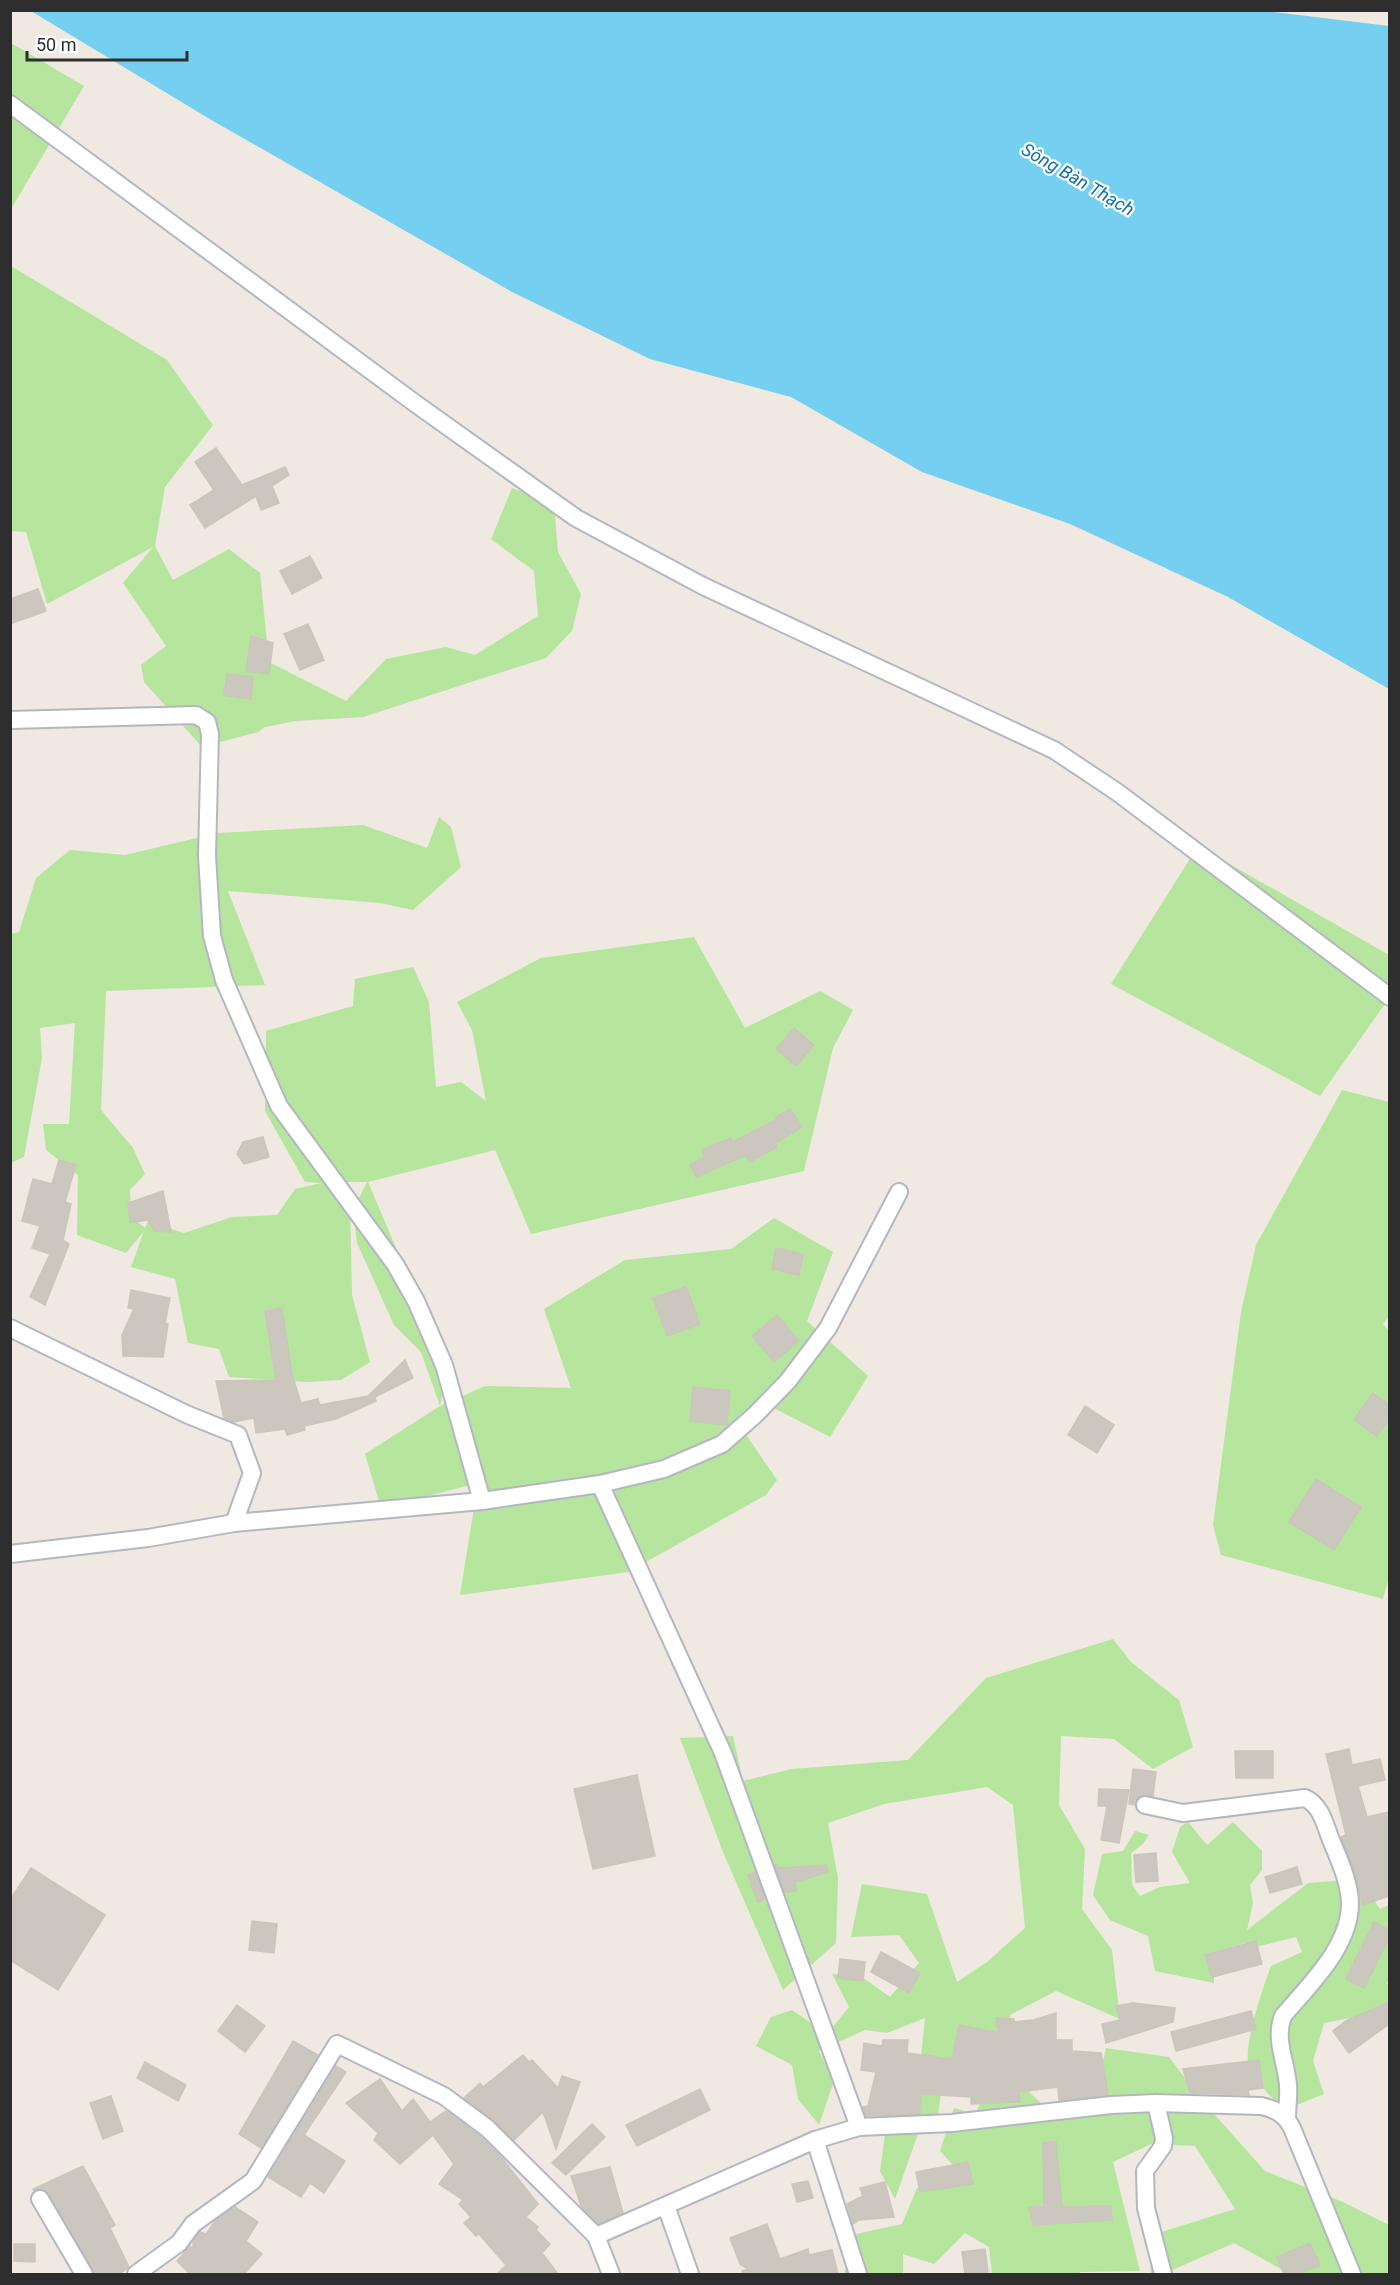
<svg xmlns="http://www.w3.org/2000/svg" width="1400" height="2285" viewBox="0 0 1400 2285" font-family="Roboto,sans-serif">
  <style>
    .green { fill: #b6e59e }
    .water { fill: #75cff0 }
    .building { fill: #cbc7bf; stroke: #cbc5ba; stroke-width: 1.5 }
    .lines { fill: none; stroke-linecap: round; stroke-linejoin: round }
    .street-casing { stroke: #b4b7c1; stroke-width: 20 }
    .street { stroke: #fff; stroke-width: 16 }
    .labels { text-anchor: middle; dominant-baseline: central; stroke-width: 4.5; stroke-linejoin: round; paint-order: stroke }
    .water-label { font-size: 18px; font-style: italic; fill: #0d6fa3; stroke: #fff }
  </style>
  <rect width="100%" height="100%" fill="#efe9e1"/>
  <g class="green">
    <polygon points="11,43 84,86 11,209"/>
    <polygon points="11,266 167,360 213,425 165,487 155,546 173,580 229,549 260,573 269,662 346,701 386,659 446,647 475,655 538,616 534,571 491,539 512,488 554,504 558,552 581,594 572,631 546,658 363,717 296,721 265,727 258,732 202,747 144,682 141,665 166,646 123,583 153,547 47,604 26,532 11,531"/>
    <polygon points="439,817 451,827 461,867 413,910 380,903 228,891 265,985 106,991 101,1110 133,1148 145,1174 130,1190 131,1217 145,1228 148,1221 184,1233 232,1217 277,1215 295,1189 321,1183 305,1182 265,1111 266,1031 353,1006 355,979 413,967 429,1002 436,1087 461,1082 486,1101 472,1030 457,1002 541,958 694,937 745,1028 820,991 853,1010 833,1048 804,1171 531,1234 495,1150 368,1182 439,1349 445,1383 440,1406 485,1386 571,1388 544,1309 625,1260 731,1249 774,1218 833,1252 807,1321 868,1376 830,1437 772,1407 745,1433 777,1480 766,1495 628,1572 460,1595 478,1483 381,1508 365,1454 440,1406 421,1352 394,1325 357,1243 353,1210 367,1182 326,1182 350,1204 352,1295 370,1362 341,1380 306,1382 229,1377 219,1349 188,1343 175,1279 131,1267 144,1231 126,1253 77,1235 78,1175 46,1150 43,1124 69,1124 75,1023 40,1028 42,1058 24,1157 11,1163 11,934 19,932 36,878 70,850 125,855 218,833 363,825 427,848"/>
    <polygon points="1198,846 1389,955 1389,998 1320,1096 1111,984"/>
    <polygon points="1342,1090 1389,1102 1390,1315 1383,1324 1390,1332 1390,1574 1383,1599 1221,1555 1213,1525 1241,1312 1256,1245"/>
    <polygon points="1113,1639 1131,1662 1179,1700 1193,1747 1153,1769 1114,1739 1061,1736 1059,1805 1085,1849 1082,1909 1112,1950 1120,2019 1056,1991 1010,2015 1012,2076 1042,2104 1095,2094 1106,2048 1169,2057 1199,2097 1265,2171 1343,2202 1389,2225 1389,2274 1290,2274 1234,2243 1163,2274 1151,2274 1149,2236 1235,2209 1195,2146 1151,2144 1113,2162 1140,2271 1080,2272 1079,2274 992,2274 989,2247 965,2233 934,2264 903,2254 903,2274 844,2274 856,2234 902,2224 917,2188 945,2181 971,2184 940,2151 954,2108 975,2114 993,2078 945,2065 938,2114 918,2134 895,2199 880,2171 887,2120 920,2068 925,2018 887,2033 865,2030 819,2051 834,2081 819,2125 798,2099 792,2065 756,2046 771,2017 792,2010 827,2034 849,2007 832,1974 862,1977 890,1997 919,1963 899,1935 851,1937 862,1884 927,1894 957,1982 987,1962 1025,1928 1013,1805 987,1787 884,1804 828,1823 838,1878 836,1943 783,1990 723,1852 680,1738 733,1736 743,1781 792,1769 908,1760 986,1678"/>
    <path d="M1188,1822L1207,1845L1233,1822L1262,1851V1870L1250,1885L1253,1903L1247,1930L1308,1883L1360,1879L1380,1909L1389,1905V1983L1386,1982L1389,1987V2017H1355L1324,2023L1313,2061L1324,2094L1284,2110C1272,2097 1255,2083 1249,2066C1242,2049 1264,1984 1271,1966L1302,1952L1296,1937L1260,1946L1244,1943L1214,1952V1983L1155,1971L1148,1936L1110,1920L1093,1895L1102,1854L1123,1851L1135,1831L1149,1835L1143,1844L1131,1853L1132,1885L1140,1896L1160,1887L1190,1883L1172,1852L1180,1827Z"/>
  </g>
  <polygon class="water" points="1257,10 1389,26 1389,689 1228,597 1070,524 922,472 791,397 650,359 512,292 208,118 31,11"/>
  <g class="building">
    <polygon points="216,448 242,485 285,467 289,475 272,486 279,503 261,510 256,496 205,528 190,505 214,490 195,462"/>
    <polygon points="310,556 322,578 292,594 280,571"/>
    <polygon points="38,589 46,611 10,624 10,599"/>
    <polygon points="308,624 324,660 300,670 284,634"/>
    <polygon points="251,636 273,643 269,674 246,671"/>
    <polygon points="227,674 253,677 251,699 224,695"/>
    <polygon points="794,1028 814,1045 796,1066 776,1049"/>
    <polygon points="790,1109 802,1127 775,1143 777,1147 750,1162 746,1155 696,1177 690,1165 705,1157 702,1150 731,1138 733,1142 777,1119 776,1117"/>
    <polygon points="263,1137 269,1157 244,1164 237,1154 243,1142"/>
    <polygon points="59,1160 76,1165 65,1202 71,1204 63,1240 69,1244 45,1305 30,1297 50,1254 32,1248 40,1226 22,1221 33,1179 52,1184"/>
    <polygon points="163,1191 171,1232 154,1231 148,1220 130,1223 128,1203"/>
    <polygon points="776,1248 803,1254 799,1275 772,1269"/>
    <polygon points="686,1287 700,1324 667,1336 653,1298"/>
    <polygon points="131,1290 170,1298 165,1323 168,1324 163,1357 123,1356 122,1335 134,1309 128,1308"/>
    <polygon points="282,1308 292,1374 301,1403 318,1399 320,1405 368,1396 405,1360 413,1378 375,1397 376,1401 336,1419 304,1426 305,1430 287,1435 285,1429 256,1433 254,1418 234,1422 224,1418 216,1381 276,1380 265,1311"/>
    <polygon points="777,1315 799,1341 774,1362 752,1336"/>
    <polygon points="693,1387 730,1391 727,1425 690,1421"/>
    <polygon points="1373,1393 1389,1405 1389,1419 1377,1436 1354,1420"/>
    <polygon points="1085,1406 1114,1425 1097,1453 1068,1435"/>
    <polygon points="1316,1479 1361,1507 1334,1550 1289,1522"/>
    <polygon points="1349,1749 1352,1765 1380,1759 1385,1780 1358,1786 1367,1817 1389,1812 1389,1896 1363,1905 1353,1867 1341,1837 1346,1835 1326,1754"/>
    <polygon points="1235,1751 1273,1751 1273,1778 1236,1778"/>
    <polygon points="1133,1769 1156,1772 1153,1796 1141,1795 1135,1805 1129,1804"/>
    <polygon points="637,1775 655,1856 593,1869 574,1789"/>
    <polygon points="1099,1789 1129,1790 1119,1843 1101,1840 1107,1806 1098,1806"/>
    <polygon points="1156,1853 1158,1881 1136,1882 1134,1855"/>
    <polygon points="777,1864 778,1868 827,1865 828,1872 795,1882 796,1891 785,1892 775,1865"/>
    <polygon points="1297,1867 1302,1884 1270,1893 1265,1877"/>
    <polygon points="31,1868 105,1915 58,1990 10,1960 10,1900"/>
    <polygon points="755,1872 765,1899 758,1902 748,1875"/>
    <polygon points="252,1921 277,1924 274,1953 249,1950"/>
    <polygon points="1374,1922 1389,1930 1389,1938 1364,1988 1346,1979"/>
    <polygon points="1256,1941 1262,1964 1212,1977 1205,1955"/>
    <polygon points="881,1952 920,1973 909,1993 871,1972"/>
    <polygon points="840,1959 865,1962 863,1981 838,1978"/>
    <polygon points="1389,2002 1389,2024 1349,2053 1333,2031 1346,2021"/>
    <polygon points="1133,2003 1175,2008 1173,2022 1106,2043 1102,2024 1120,2020 1116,2006"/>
    <polygon points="237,2005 265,2026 245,2052 218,2031"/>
    <polygon points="1251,2011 1256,2029 1176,2051 1171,2032"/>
    <polygon points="1056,2013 1056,2040 1072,2040 1072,2051 1101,2053 1108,2095 1059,2100 1058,2087 1019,2092 1020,2102 971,2104 971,2097 921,2094 920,2114 866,2116 863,2107 868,2106 876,2072 861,2070 864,2043 882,2046 883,2040 908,2040 907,2053 952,2059 959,2025 998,2033 996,2018 1014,2019 1014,2022 1033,2020"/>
    <polygon points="293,2041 318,2055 261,2148 239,2134"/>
    <polygon points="523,2055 529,2062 532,2060 558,2088 562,2076 580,2082 556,2149 543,2112 514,2140 493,2120 464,2098 480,2083 483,2087"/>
    <polygon points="1259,2060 1263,2088 1248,2090 1249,2095 1190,2093 1183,2069"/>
    <polygon points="145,2062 186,2085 178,2101 137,2078"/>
    <polygon points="336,2066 346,2072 304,2135 345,2161 324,2193 310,2183 301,2197 268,2177"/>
    <polygon points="380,2079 402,2111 413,2099 430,2122 446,2111 480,2136 502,2158 538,2204 526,2217 538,2227 536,2230 550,2244 542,2253 558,2274 497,2274 506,2265 479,2234 476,2236 464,2223 471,2217 459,2204 463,2200 439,2184 454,2164 433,2135 400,2164 374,2140 378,2133 346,2103"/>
    <polygon points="700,2089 710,2110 637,2146 626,2125"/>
    <polygon points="111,2096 123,2131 103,2139 90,2103"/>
    <polygon points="592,2124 605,2137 566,2175 552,2163"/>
    <polygon points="1056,2142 1062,2207 1111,2206 1112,2220 1033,2225 1029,2207 1044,2207 1043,2143"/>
    <polygon points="968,2162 973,2184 920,2192 916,2172"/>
    <polygon points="83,2166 115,2225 110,2228 129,2267 119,2274 94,2274 49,2194 45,2190 34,2191 33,2189"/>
    <polygon points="610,2167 623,2213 598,2224 581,2206 571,2176"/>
    <polygon points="808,2181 813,2198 797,2202 792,2184"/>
    <polygon points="885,2182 894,2217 859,2220 853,2224 847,2204 863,2196 860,2188"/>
    <polygon points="235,2207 258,2222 246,2241 262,2254 244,2274 190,2274 177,2261 190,2246 193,2250 193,2242 200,2232 206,2234 215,2221"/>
    <polygon points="767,2224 780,2259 808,2249 809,2255 832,2250 838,2274 743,2274 742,2271 748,2269 740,2264 730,2238"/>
    <polygon points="1310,2243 1320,2265 1297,2274 1284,2274 1277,2257"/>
    <polygon points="14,2244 35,2244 35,2262 14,2261"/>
    <polygon points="985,2249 988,2272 965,2274 962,2252"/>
  </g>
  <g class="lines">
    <defs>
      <g id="street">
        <polyline points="10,104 416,404 576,518 703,586 1054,750 1117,792 1390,997"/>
        <polyline points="10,720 196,715 207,722 210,734 207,856 212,936 224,980 279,1106 395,1264 416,1301 444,1365 482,1501"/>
        <polyline points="10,1328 186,1414 238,1435 252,1473 234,1523 482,1501 600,1484 723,1753 859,2127 815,2140 596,2236 487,2128 444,2096 337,2044 253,2181 193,2224 179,2243 136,2274"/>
        <polyline points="600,1484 664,1469 722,1444 755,1415 788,1381 828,1328 899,1192"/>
        <polyline points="10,1554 148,1538 234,1523"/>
        <path d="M1145,1805L1183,1813L1305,1798C1321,1805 1325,1825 1331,1840C1339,1859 1349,1881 1350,1902C1351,1946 1309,1985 1283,2016C1274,2039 1286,2061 1288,2085C1289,2096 1287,2107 1287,2118"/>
        <polyline points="1156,2103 1164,2138 1163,2146 1145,2171 1146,2208 1163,2274"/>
        <path d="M859,2127L952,2123L1111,2105L1156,2103L1261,2106C1275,2109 1285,2114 1292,2128L1352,2274"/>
        <polyline points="815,2140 858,2274"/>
        <polyline points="40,2199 84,2274"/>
        <polyline points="666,2206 690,2274"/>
        <polyline points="596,2236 611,2274"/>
      </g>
    </defs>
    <use href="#street" class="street-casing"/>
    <use href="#street" class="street"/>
  </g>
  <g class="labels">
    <g class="water-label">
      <text transform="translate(1078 179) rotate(30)">Sông Bàn Thạch</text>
    </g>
  </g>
  <rect width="1400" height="2285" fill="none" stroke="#2e2e2e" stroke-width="24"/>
  <path d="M27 51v9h160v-9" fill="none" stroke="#2e2e2e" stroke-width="3"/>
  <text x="36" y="51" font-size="18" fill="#2e2e2e" stroke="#ffffff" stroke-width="4.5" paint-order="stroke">50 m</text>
</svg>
